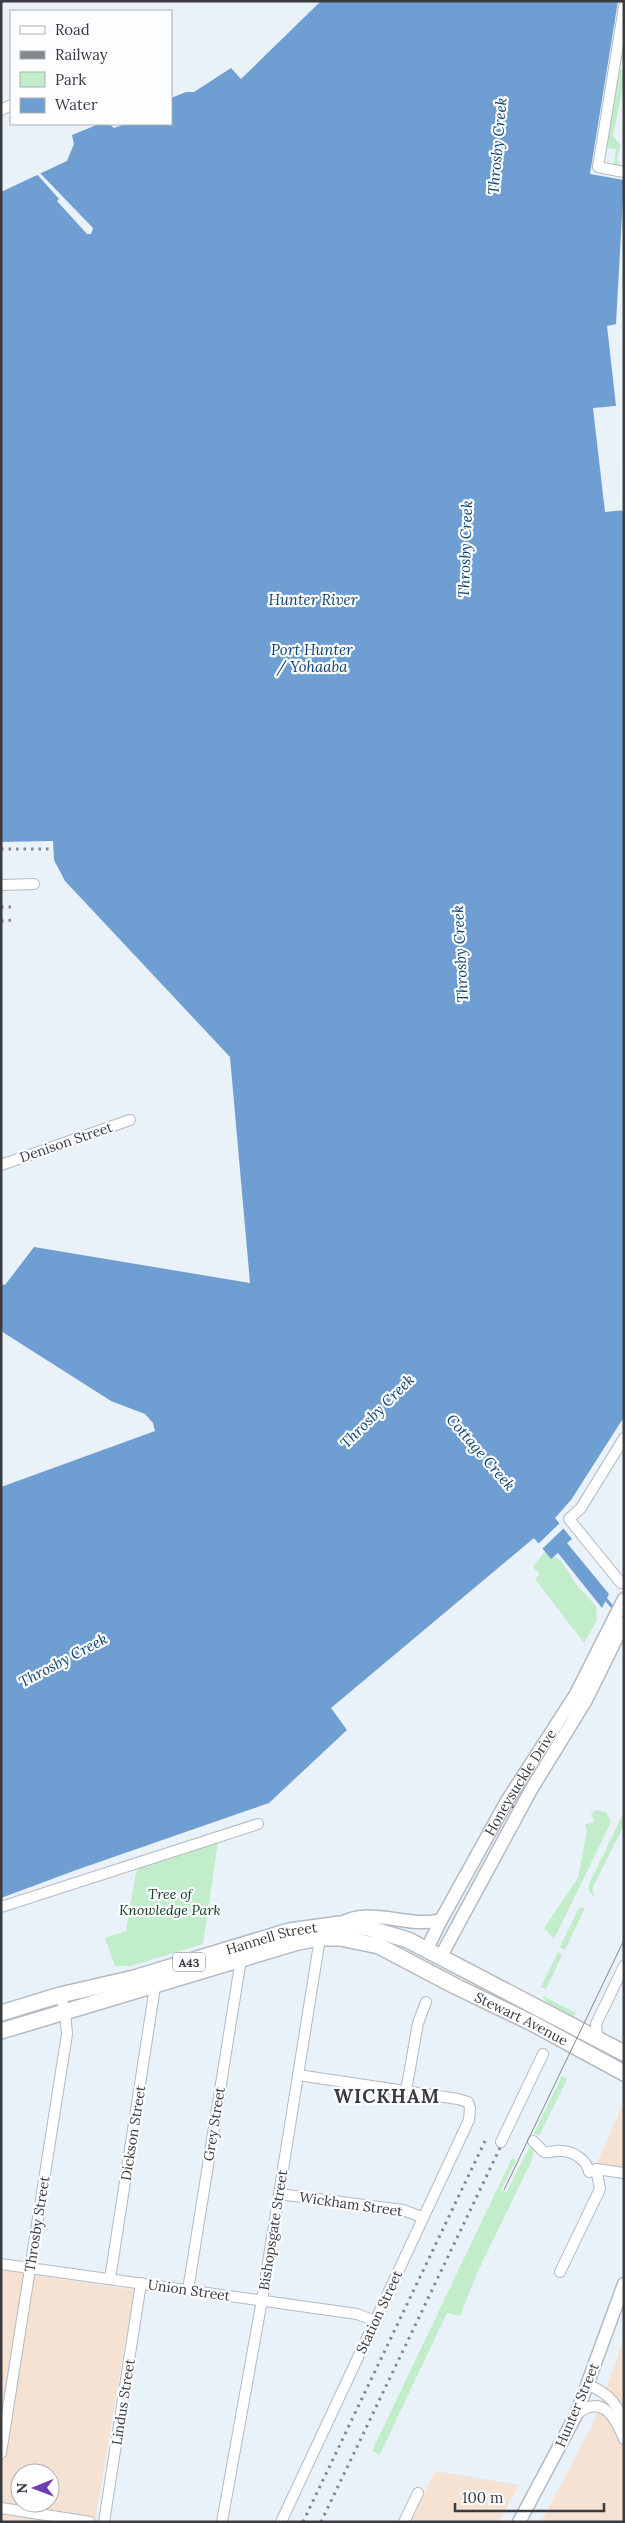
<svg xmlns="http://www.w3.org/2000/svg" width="625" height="2523" viewBox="0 0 625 2523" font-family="Lora,serif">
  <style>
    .commercial { fill: #f5e2d2; fill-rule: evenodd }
    .green { fill: #c2edca }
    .water { fill: #6f9fd2 }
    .pier { fill: #e9f1f9 }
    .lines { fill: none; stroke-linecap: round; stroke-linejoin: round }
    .stream { stroke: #6f9fd2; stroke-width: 3 }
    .minor-casing { stroke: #b3bac2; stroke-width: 12 }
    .major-casing { stroke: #b3bac2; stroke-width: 15 }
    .highway-casing { stroke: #b3bac2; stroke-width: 18 }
    .minor { stroke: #fff; stroke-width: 10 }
    .major { stroke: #fff; stroke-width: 12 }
    .highway { stroke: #fff; stroke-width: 15 }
    .tram { stroke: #83888d; stroke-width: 1 }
    .rail { stroke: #83888d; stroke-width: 3; stroke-dasharray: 2.5 5; stroke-linecap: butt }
    .labels { text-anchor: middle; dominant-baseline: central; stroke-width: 4.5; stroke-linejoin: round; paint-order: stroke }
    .shield { fill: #fcfdff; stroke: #747579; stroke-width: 1 }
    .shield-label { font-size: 12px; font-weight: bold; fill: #393b3f }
    .street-label { font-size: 14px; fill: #393b3f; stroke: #fcfdff }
    .park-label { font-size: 14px; font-style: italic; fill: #093819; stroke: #fcfdff }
    .water-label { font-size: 15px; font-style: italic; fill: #0c4271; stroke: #fcfdff }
    .district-label { font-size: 19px; font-weight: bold; letter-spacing: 1px; fill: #393b3f; stroke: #fcfdff }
  </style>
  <rect width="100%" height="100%" fill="#e9f1f9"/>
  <g class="commercial">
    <polygon points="624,2103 624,2167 597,2163"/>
    <path d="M1,2270L134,2290L95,2522H1ZM20,2473H50V2503H20Z"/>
    <polygon points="624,2340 624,2522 541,2522 592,2426"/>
    <polygon points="435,2471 519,2485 499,2522 410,2522"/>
  </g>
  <g class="green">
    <polygon points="620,70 624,70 624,82 613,136 621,145 617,158 620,165 614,164 616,149 606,148"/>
    <polygon points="546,1550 561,1561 578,1587 596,1606 597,1620 584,1643 535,1579 540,1574 533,1567"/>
    <polygon points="596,1810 606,1812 611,1822 554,1939 544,1928 578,1878 587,1830 585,1825 594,1821 591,1813"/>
    <polygon points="624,1812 624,1825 592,1889 595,1898 589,1891 589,1884"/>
    <polygon points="218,1842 203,1944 131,1966 115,1966 105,1938 126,1931 136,1872 143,1864"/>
    <polygon points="583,1907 585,1908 565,1950 560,1947 579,1908"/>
    <polygon points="558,1952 562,1955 546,1989 541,1987"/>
    <polygon points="543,1996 576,2013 573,2018 546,2002"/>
    <polygon points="562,2076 567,2079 539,2136 534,2133"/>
    <polygon points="530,2146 535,2147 531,2162 477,2273 460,2316 447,2313 380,2454 372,2451 512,2158 516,2160 501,2190 506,2193"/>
  </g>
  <polygon class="water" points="321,1 618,1 590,174 624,180 616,324 607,326 616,406 609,407 619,510 624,511 624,1417 571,1500 555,1518 572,1539 567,1543 609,1594 602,1608 558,1553 551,1559 534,1538 331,1708 347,1730 269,1803 79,1869 1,1898 1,1487 155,1431 153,1423 145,1414 111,1401 1,1331 1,1284 5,1285 34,1247 250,1283 230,1057 65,881 54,860 53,841 1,842 1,192 67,161 74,144 72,135 99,124 109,124 114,128 125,124 171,124 171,98 186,92 194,92 231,68 241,79"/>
  <g class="pier">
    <polygon points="39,172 93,228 91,234 87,234 57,201 59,199 36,173"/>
    <polygon points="616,406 616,408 611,409 612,427 619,498 624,510 605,512 593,408"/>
    <polygon points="561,1522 565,1527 541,1550 537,1545"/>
  </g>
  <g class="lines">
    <polyline class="stream" points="604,1597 614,1609"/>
    <defs>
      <g id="minor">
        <polyline points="624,7 598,167 624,172"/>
        <polyline points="1,110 11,105"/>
        <polyline points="1,885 34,884"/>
        <polyline points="1,1165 130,1120"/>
        <polyline points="621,1583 569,1519 581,1508 624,1438"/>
        <polyline points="1,1907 258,1824"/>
        <polyline points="597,2038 596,2024 624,1966"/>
        <polyline points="406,2091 418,2023 426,2002"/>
        <path d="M533,2141L544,2152C550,2153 555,2150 561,2151C573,2151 587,2160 589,2172"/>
        <polyline points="501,2142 543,2054"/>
        <polyline points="279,2194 403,2210 422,2217"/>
        <polyline points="1,2264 357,2314 375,2321"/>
        <polyline points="560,2272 600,2189 596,2169 624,2173"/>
        <polyline points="110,2279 155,1987"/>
        <polyline points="188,2290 241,1959"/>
        <path d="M587,2384C609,2394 620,2404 624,2428"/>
        <path d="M576,2415C601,2393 615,2416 624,2439"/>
        <polyline points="1,2453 67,2034 65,2011 60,1995"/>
        <polyline points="1,2508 90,2522"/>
        <polyline points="104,2522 141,2283"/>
        <polyline points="222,2522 262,2300 320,1938"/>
        <polyline points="281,2522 469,2120 470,2108 468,2102 458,2099 298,2075"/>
        <polyline points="404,2522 418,2493"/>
      </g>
      <g id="major">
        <path d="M340,1924C370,1905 407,1929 441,1920"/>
        <path id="s1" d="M427,1949L441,1920L507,1801L576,1694L624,1599"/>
        <polyline points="441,1956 532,1788 586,1700 624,1623"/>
        <polyline points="519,2522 576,2415 624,2284"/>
      </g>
      <g id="highway">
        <path id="s2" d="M1,2013L60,1995L134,1978L289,1931L340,1924L368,1928L408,1940L624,2053"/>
        <path id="s3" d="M1,2031L298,1942L320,1938H340L379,1946L455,1986L534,2024L624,2073"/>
      </g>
    </defs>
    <use href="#minor" class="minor-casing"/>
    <use href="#major" class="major-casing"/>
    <use href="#highway" class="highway-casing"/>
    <use href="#minor" class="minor"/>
    <use href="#major" class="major"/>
    <use href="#highway" class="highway"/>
    <polyline class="tram" points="504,2190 624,1940"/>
    <g class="rail">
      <polyline points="1,849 49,849"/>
      <polyline points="1,907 12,907"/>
      <polyline points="1,921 13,920"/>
      <polyline points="303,2522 485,2141"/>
      <polyline points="321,2522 500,2148"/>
    </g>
  </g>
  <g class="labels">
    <rect class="shield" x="173" y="1952.5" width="32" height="19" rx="4"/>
    <g class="shield-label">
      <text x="189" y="1962">A43</text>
    </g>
    <g class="street-label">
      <text transform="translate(66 1142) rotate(-19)">Denison Street</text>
      <text stroke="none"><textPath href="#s1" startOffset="191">Honeysuckle Drive</textPath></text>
      <text stroke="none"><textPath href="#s2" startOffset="281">Hannell Street</textPath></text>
      <text stroke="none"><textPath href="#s3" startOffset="552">Stewart Avenue</textPath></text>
      <text transform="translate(214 2124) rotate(-81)">Grey Street</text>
      <text transform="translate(133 2133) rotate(-81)">Dickson Street</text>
      <text transform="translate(351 2204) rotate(8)">Wickham Street</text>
      <text transform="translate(37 2224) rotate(-81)">Throsby Street</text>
      <text transform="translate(273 2230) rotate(-81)">Bishopsgate Street</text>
      <text transform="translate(189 2290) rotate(8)">Union Street</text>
      <text transform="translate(379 2312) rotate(-65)">Station Street</text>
      <text transform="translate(123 2402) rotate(-81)">Lindus Street</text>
      <text transform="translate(577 2405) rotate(-67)">Hunter Street</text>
    </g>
    <g class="park-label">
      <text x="170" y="1894">Tree of<tspan x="170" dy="16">Knowledge Park</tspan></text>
    </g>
    <g class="water-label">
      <text transform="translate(497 146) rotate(-85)">Throsby Creek</text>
      <text transform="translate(465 549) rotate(-88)">Throsby Creek</text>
      <text x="313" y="599">Hunter River</text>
      <text x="312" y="649">Port Hunter<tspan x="312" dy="17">/ Yohaaba</tspan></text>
      <text transform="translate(460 954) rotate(-93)">Throsby Creek</text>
      <text transform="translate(377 1411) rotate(-45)">Throsby Creek</text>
      <text transform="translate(481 1452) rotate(49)">Cottage Creek</text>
      <text transform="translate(63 1660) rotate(-28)">Throsby Creek</text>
    </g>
    <g class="district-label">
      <text x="387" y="2096">WICKHAM</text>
    </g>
  </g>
  <rect width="625" height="2523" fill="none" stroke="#393b3f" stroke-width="5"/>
  <rect x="10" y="10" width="162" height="115" fill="#fcfdff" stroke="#aeafb2"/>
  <rect x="20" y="26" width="25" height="8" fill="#ffffff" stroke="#aeafb2"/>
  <text x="55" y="35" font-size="15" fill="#393b3f">Road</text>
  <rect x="20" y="51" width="25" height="8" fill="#83888d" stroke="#aeafb2"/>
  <text x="55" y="60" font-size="15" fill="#393b3f">Railway</text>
  <rect x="20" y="72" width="25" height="15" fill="#c2edca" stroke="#aeafb2"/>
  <text x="55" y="85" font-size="15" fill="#393b3f">Park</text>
  <rect x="20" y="98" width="25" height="15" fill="#6f9fd2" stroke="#aeafb2"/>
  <text x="55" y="110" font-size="15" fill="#393b3f">Water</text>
  <g transform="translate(35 2488) rotate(269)"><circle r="24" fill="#fcfdff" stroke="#aeafb2"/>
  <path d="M0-4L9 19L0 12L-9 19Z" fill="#713cb3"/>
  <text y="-8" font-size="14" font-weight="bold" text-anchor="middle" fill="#393b3f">N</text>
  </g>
  <path d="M455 2503v8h149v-8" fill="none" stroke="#393b3f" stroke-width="2.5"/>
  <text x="462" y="2503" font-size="15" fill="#393b3f" stroke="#fcfdff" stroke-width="4" paint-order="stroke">100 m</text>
</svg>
